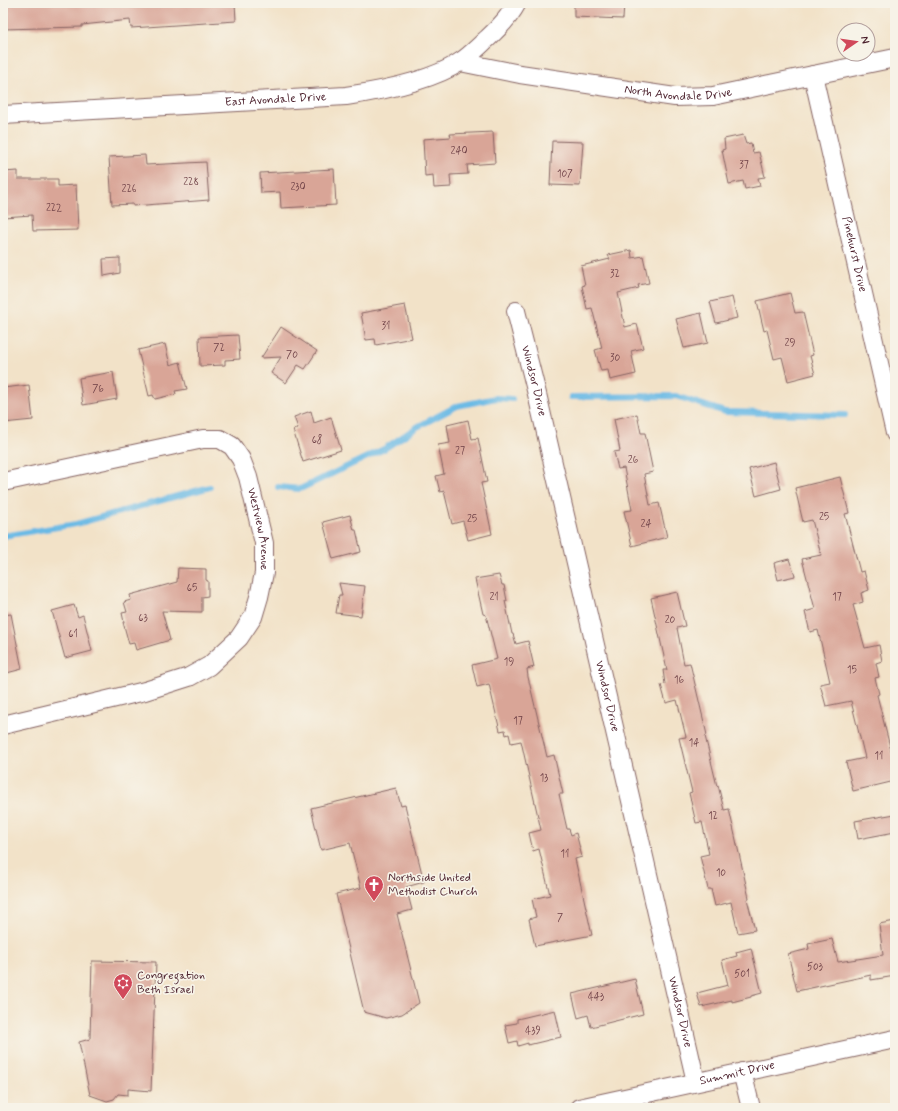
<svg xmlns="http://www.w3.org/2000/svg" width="898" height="1111" viewBox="0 0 898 1111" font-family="Mynerve,sans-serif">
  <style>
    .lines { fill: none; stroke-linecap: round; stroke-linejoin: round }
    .stream { stroke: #6bbae5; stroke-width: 6 }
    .building { fill: #d9a597 }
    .street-casing { stroke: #856362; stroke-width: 20 }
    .street { stroke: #fff; stroke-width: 18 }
    .labels { text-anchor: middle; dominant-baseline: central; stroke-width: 3.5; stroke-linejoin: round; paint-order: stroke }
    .number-label { font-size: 10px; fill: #6e4046 }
    .street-label { font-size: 12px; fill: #4a1f2b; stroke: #f7f3e8 }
    .poi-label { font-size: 12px; fill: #4a1f2b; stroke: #f7f3e8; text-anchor: start }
  </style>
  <rect width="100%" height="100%" fill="#f7f3e8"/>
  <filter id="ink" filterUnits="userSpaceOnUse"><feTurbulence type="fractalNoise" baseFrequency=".025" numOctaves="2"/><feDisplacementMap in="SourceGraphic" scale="8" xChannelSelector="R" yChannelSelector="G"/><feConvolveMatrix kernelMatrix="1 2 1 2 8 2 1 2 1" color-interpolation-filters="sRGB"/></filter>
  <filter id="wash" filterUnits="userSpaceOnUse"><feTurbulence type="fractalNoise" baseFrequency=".012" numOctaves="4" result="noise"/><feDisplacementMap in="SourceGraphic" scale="16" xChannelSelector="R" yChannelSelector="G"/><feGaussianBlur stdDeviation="0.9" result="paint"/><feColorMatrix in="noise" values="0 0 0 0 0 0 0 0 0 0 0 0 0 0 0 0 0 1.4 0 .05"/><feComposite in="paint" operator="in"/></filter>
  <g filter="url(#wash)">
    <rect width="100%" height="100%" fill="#f2e2c8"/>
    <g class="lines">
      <g class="stream">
        <polyline points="571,397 676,396 725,412 845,415"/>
        <polyline points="278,487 300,489 384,449 417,427 457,406 496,398 512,399"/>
        <polyline points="3,536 76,524 210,487"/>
      </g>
    </g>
    <g id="blocks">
      <g class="building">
        <polygon points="26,3 235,3 236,21 131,28 130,20 82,25 82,27 3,29 3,4"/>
        <polygon points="574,3 624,3 623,19 574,17"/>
        <polygon points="493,132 495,163 467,165 468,174 450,175 451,187 434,188 433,175 425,176 423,139 451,137 450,134"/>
        <polygon points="743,135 746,144 751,143 753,153 759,152 765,177 758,178 760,186 745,189 743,181 729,184 722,150 725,149 724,139"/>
        <polygon points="552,141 583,142 580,186 550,185"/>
        <polygon points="145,155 146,165 206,162 209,200 133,206 133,204 112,205 109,157"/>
        <polygon points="334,169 336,205 281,208 280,192 261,193 260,173"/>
        <polygon points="18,171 18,179 58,179 58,186 76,185 78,230 33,231 32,215 3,217 3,172"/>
        <polygon points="631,250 632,258 643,256 649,283 638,285 639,288 618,293 625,327 637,324 643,348 631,351 636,374 610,380 608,370 601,371 595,350 602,348 592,308 587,309 582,286 585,285 581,266 610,259 608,255"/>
        <polygon points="120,258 120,273 104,276 103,259"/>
        <polygon points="790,293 795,313 803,312 813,355 810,356 815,374 788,381 782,357 774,359 767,330 764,331 757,301"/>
        <polygon points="732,297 737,318 716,323 710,302"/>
        <polygon points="405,305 412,338 376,345 375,339 366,340 361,313"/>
        <polygon points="701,313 708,343 684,348 676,319"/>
        <polygon points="281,327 317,351 305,369 298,365 286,383 271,373 281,357 261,358"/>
        <polygon points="238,335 240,359 225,360 225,365 200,366 199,337"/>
        <polygon points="165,344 170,365 180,362 187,389 175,391 176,394 155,399 153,395 149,396 138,350"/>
        <polygon points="113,372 117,399 83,405 79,378"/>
        <polygon points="29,385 33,420 3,423 3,388"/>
        <polygon points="311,411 314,423 331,417 341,450 303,462 293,430 298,428 294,417"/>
        <polygon points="637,414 641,433 645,433 653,472 644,474 650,505 659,503 667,537 632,546 624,511 632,510 624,468 618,469 614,452 620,451 614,419"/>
        <polygon points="468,420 472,439 478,438 487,482 481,483 492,534 468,540 463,521 452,524 444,491 440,492 436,476 444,474 438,445 450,443 447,425"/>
        <polygon points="774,462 781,489 756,496 749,469"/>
        <polygon points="840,477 849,513 845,514 860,572 864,571 869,590 861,593 863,602 853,605 865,648 879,645 882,661 876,663 879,677 875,678 879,694 877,695 892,755 895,755 895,781 853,791 846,762 865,758 851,701 826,706 820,684 830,682 818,630 810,632 805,612 815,609 802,559 821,555 812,520 803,522 795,488"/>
        <polygon points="350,515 354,530 356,530 361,552 333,559 323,522"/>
        <polygon points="789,559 795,576 778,580 774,563"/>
        <polygon points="178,568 206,569 206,580 208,581 208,596 202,597 202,612 162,611 170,640 136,650 134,643 129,644 123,622 124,622 122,613 127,612 124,602 131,600 130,595 177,582"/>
        <polygon points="499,575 502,585 504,585 507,601 505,601 512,634 513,634 516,644 528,641 534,667 527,669 528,677 547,757 554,755 563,794 559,794 567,829 569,829 571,835 576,833 582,857 575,859 592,935 535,946 529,919 536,917 532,899 550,895 539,849 533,851 529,833 541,830 521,741 511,743 509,734 506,735 505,730 500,731 489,684 477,687 472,665 497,659 486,615 483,614 475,579"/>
        <polygon points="339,583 365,586 361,616 336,613 339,595 342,595"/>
        <polygon points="677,592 685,626 677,628 684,664 690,663 707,735 705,736 717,786 718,785 724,810 729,809 749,898 747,899 755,930 738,933 731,902 715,906 711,889 708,889 700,856 709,854 702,822 696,823 689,793 692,792 679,738 686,737 677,700 666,703 661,685 665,684 663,670 667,670 651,598"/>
        <polygon points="74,605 78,617 83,615 92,651 65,658 52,611"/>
        <polygon points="11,614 22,669 3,674 3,615"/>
        <polygon points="396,788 401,806 405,805 424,882 406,887 412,910 397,914 419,1003 402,1014 386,1018 364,1012 336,894 361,888 350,843 321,850 311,808"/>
        <polygon points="895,814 895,832 858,839 855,821"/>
        <polygon points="895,921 895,976 871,980 871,975 797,991 788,954 809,949 808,944 832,939 838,962 883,955 879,924"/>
        <polygon points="751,948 762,993 751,996 751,997 732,1002 732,1000 701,1007 697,993 728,985 722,960 737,956 736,952"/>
        <polygon points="92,961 156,962 151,1091 128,1089 128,1095 118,1094 114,1099 107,1101 90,1095 79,1042 90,1039"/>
        <polygon points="635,979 643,1014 591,1027 588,1015 578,1018 572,994"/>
        <polygon points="555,1010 561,1037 528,1045 528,1043 518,1046 517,1041 509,1043 505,1025 517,1023 517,1019"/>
      </g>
    </g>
  </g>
  <g filter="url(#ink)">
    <use href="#blocks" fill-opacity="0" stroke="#856362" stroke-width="1"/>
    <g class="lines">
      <defs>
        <g id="street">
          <path id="s1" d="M460,62L520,74L675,97L713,96L895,58"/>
          <path id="s2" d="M813,75L895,433"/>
          <path id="s3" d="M3,115L346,96C380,91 431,81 460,62C470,56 479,46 488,38C499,28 510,16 517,3"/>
          <path id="s4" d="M516,311L537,394L696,1082"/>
          <path id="s5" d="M3,482L203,439H220L232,446L241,459L248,477L264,543V573L259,597L253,617L239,638L209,666L189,677L145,691L3,725"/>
          <polyline points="742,1072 751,1108"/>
          <path id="s6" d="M579,1108L895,1039"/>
        </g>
      </defs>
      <use href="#street" class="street-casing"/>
      <use href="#street" class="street"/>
    </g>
  </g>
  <defs>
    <symbol id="church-pin" viewBox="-11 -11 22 30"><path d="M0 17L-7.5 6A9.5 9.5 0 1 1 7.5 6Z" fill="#d1495b" stroke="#f7f3e8"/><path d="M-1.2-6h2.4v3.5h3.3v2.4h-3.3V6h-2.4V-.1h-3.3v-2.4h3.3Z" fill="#fff"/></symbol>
    <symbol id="synagogue-pin" viewBox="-11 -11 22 30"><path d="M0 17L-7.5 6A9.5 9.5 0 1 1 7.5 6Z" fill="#d1495b" stroke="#f7f3e8"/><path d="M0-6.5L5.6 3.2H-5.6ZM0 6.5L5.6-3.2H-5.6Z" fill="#fff"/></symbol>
  </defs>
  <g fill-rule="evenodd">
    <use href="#church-pin" x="363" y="874" width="22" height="30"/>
    <use href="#synagogue-pin" x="112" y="972" width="22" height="30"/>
  </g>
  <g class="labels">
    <g class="number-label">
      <text x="459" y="151">240</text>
      <text x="744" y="165">37</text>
      <text x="565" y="174">107</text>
      <text x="191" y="182">228</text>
      <text x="298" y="187">230</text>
      <text x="129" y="189">226</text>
      <text x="54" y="208">222</text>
      <text x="615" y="274">32</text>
      <text x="386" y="326">31</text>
      <text x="790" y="343">29</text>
      <text x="219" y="348">72</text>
      <text x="292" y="355">70</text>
      <text x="615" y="358">30</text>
      <text x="98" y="389">76</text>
      <text x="317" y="440">68</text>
      <text x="460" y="451">27</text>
      <text x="633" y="460">26</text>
      <text x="824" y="517">25</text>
      <text x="472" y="519">25</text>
      <text x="646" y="524">24</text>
      <text x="192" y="588">65</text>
      <text x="494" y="597">21</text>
      <text x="837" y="597">17</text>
      <text x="143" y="618">63</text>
      <text x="670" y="620">20</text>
      <text x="73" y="634">61</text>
      <text x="509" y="662">19</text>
      <text x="852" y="670">15</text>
      <text x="679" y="680">16</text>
      <text x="518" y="721">17</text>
      <text x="694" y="743">14</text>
      <text x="879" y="756">11</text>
      <text x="544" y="778">13</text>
      <text x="713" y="816">12</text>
      <text x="565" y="854">11</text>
      <text x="721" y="873">10</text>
      <text x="560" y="918">7</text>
      <text x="815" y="967">503</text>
      <text x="742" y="974">501</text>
      <text x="596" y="997">443</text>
      <text x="533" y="1031">439</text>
    </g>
    <g class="street-label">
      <text stroke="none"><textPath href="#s1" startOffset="221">North Avondale Drive</textPath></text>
      <text stroke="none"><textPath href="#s3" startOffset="273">East Avondale Drive</textPath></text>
      <text stroke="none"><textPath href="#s2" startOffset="184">Pinehurst Drive</textPath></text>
      <text stroke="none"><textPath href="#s4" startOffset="72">Windsor Drive</textPath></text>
      <text stroke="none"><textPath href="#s5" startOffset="324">Westview Avenue</textPath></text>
      <text stroke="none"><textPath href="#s4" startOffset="396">Windsor Drive</textPath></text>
      <text stroke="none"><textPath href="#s4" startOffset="720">Windsor Drive</textPath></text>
      <text stroke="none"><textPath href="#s6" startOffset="162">Summit Drive</textPath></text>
    </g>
    <g class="poi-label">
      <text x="388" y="878">Northside United<tspan x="388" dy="14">Methodist Church</tspan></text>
      <text x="137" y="976">Congregation<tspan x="137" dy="14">Beth Israel</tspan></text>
    </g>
  </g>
  <rect width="898" height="1111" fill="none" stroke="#f7f3e8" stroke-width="16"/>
  <g transform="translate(856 42) rotate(77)"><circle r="19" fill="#f7f3e8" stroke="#b29e9c"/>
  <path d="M0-3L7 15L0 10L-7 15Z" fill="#d1495b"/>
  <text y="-6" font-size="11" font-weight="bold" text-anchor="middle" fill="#4a1f2b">N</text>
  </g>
</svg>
